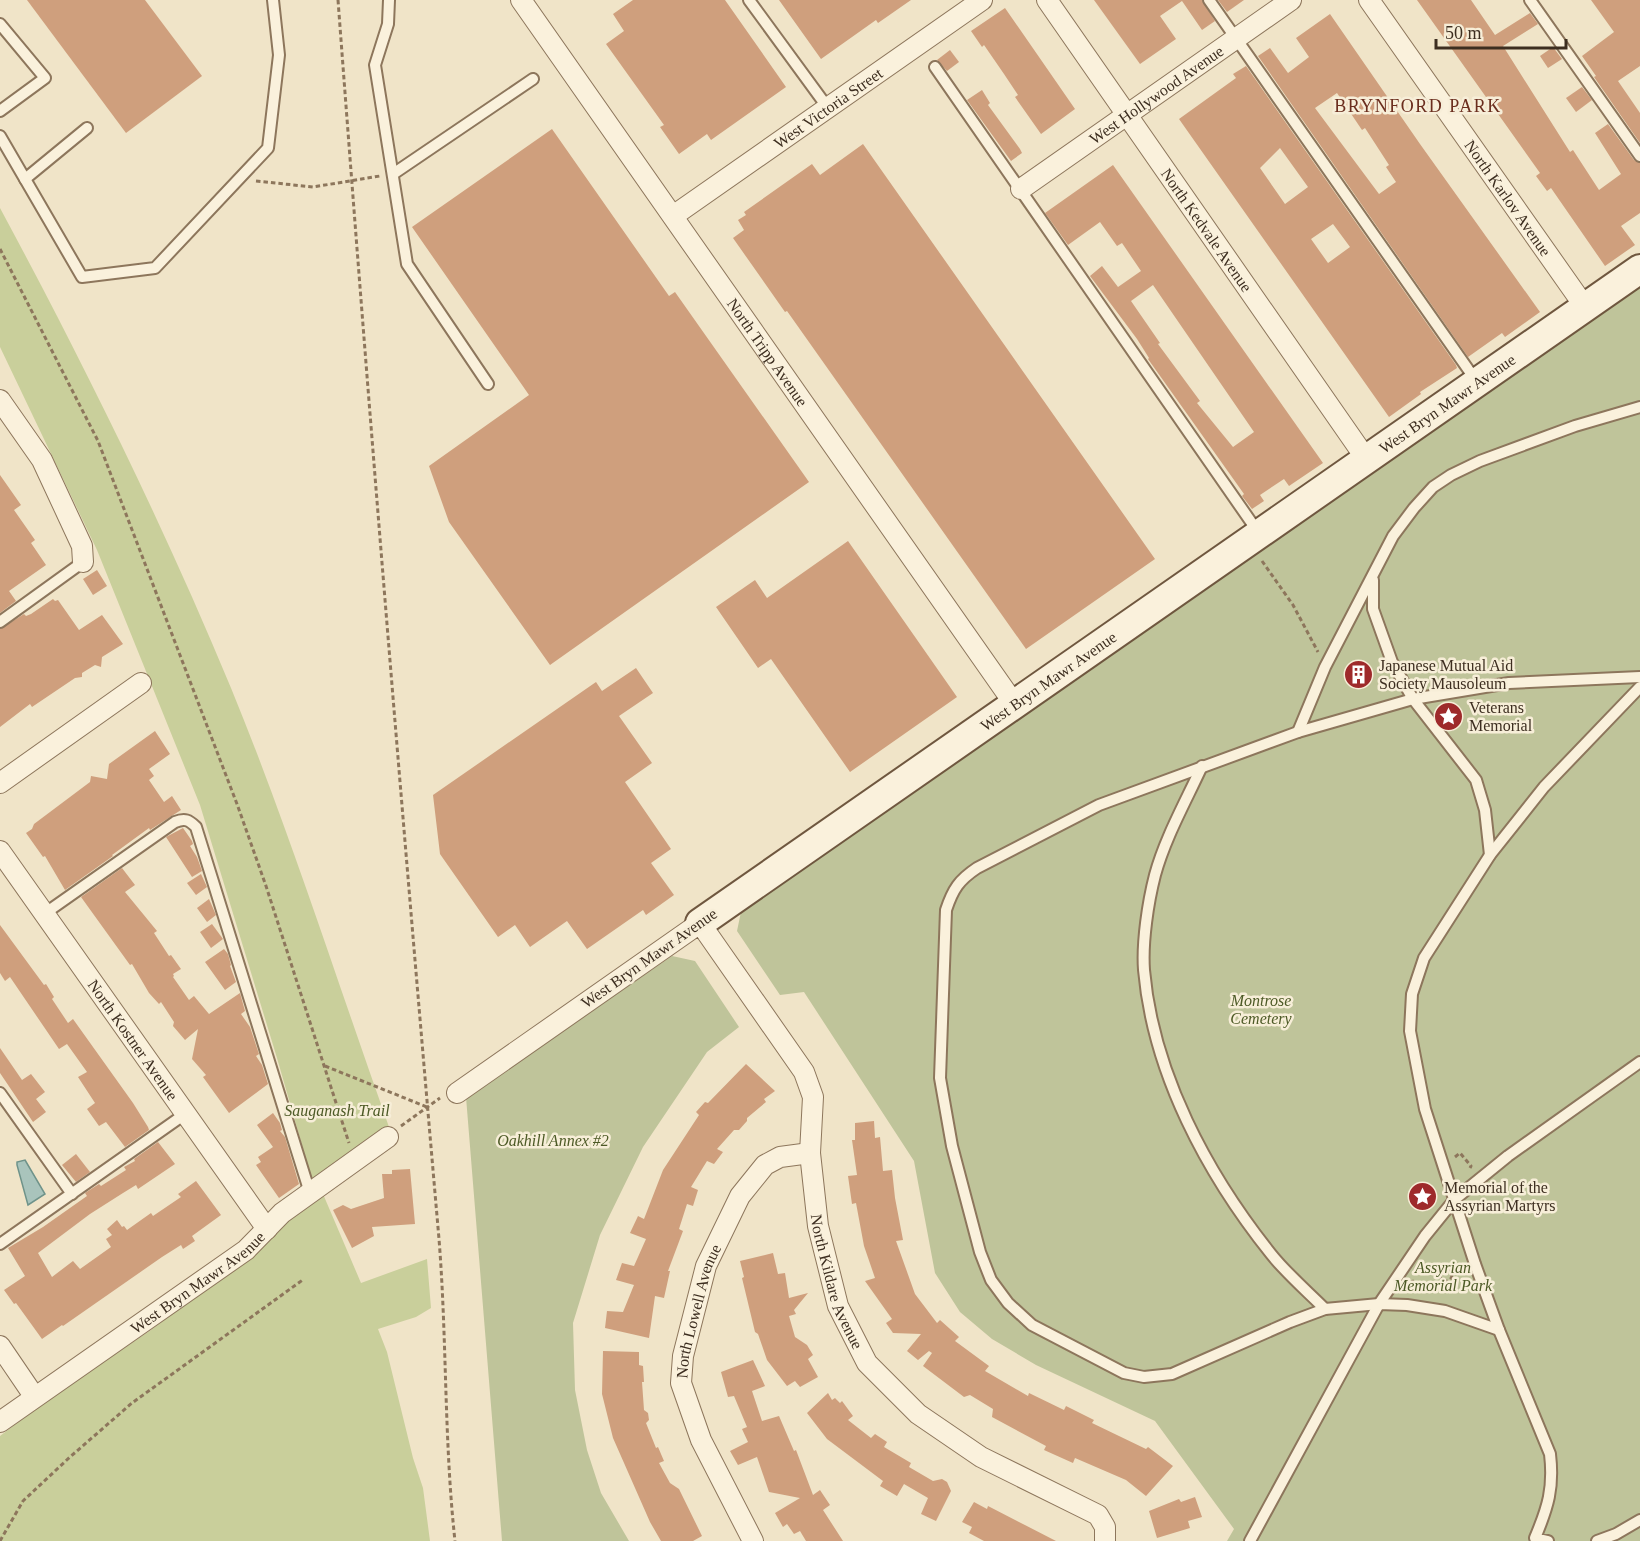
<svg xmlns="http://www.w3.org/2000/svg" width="1640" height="1541" viewBox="0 0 1640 1541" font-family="'Times New Roman',serif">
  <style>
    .green { fill: #c9cf9b }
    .cemetery { fill: #bfc49a }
    .water { fill: #a9c4bc; stroke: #6f938a; stroke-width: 1.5 }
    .building { fill: #cf9f7d; fill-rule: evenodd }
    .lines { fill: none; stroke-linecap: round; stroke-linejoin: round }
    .lane-casing { stroke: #8d765c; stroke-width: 14 }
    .street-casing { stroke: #8d765c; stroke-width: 22 }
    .secondary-casing { stroke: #6f573f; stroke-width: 32 }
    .path { stroke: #8d765c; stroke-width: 3; stroke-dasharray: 4.5 3; stroke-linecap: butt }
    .lane { stroke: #faf1dc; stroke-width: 10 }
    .street { stroke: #faf1dc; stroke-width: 20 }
    .secondary { stroke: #faf1dc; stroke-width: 28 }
    .labels { text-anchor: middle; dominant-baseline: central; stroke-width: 5; stroke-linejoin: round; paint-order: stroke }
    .street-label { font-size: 16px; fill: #3d2e20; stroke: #f7eed8 }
    .poi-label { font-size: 16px; fill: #3d2e20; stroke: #f7eed8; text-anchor: start }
    .park-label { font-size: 16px; font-style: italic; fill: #4d5a26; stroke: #f7eed8 }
    .neighbourhood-label { font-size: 18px; letter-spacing: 1.5px; fill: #6b2e1e; stroke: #f7eed8 }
  </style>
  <rect width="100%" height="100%" fill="#f0e4c8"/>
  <g class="green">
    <path d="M0,208C84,364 163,524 231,688C290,832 337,981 389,1127L312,1180L277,1058L200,805L97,550L0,347Z"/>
    <polygon points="323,1194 361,1283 427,1259 431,1308 416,1317 378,1329 387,1352 413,1458 423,1488 430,1541 0,1541 0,1436 43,1403 151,1330 260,1248 271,1230"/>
  </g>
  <g class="cemetery">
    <polygon points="1640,284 1640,1541 1227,1541 1234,1529 1155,1421 1036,1365 992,1339 960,1312 935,1273 914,1161 804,992 780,995 737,931 742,907"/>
    <polygon points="672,956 695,961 739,1027 707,1052 643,1147 600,1235 573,1323 575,1390 587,1450 601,1493 629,1541 502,1541 466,1097"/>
  </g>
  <polygon class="water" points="25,1160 45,1194 28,1205 17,1165 17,1162"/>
  <g class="building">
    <polygon points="27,0 145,0 202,76 126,133"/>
    <polygon points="633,0 725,0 786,87 711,140 707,134 679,154 660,127 664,125 606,44 624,31 613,14"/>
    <polygon points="779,0 911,0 878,23 876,20 821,59"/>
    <polygon points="1094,0 1202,0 1215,21 1202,30 1182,1 1160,16 1176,39 1140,64"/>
    <polygon points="1218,0 1244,0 1227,12"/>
    <polygon points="1417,0 1471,0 1495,35 1530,13 1538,24 1503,46 1570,152 1573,150 1599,190 1621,174 1595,133 1608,124 1634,160 1640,163 1640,213 1621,226 1635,245 1605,266 1551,188 1547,191 1536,176 1540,173"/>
    <polygon points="1591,0 1640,0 1640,66 1618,81 1640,113 1640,143 1594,77 1596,76 1582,56 1614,32"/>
    <polygon points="1005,8 1075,109 1041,134 1015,97 1018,95 1004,74 984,45 982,47 971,31"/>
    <path d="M1330,14L1420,144L1540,312L1505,337L1502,333L1468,357L1258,56L1270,48L1288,73L1309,57L1296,38ZM1337,93L1362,130L1365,128L1389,165L1386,167L1396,182L1379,194L1315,108Z"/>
    <polygon points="1553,47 1562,59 1548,68 1540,56"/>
    <polygon points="950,50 959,62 947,71 937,60"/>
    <path d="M1246,66L1456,365L1457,368L1420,392L1421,394L1389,417L1179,119L1236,78L1233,74ZM1280,148L1308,187L1285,204L1260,168ZM1333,224L1350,247L1328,263L1311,239Z"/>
    <polygon points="1582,87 1592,100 1576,112 1566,98"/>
    <polygon points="982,90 990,103 988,105 1020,149 1022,153 1011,161 967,100"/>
    <polygon points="552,129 669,296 675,292 809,482 550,665 449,522 429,466 529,395 412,227"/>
    <polygon points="863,144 1155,559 1026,649 787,311 785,312 733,238 744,230 738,220 746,215 744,212 812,164 820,175"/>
    <path d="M1113,165L1323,463L1289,486L1284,479L1260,495L1264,501L1252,509L1242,496L1244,494L1148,359L1149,358L1137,339L1090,276L1102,266L1118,287L1141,271L1122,243L1117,246L1100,222L1068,245L1045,213ZM1153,285L1254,432L1233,447L1197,403L1200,401L1158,344L1160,343L1131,301Z"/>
    <polygon points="0,475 21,505 14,510 35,540 31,543 46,565 9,591 16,601 0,613"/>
    <polygon points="848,541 957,697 850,772 771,659 758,668 716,607 755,580 767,598"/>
    <polygon points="97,570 107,586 93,595 83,579"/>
    <polygon points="53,599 55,601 58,600 79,630 102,615 123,644 102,657 101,667 95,665 82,673 82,677 75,678 32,707 30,704 0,727 0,629 24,614 26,616 31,614"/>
    <polygon points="636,668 653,693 619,716 652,763 625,782 671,849 651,863 674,895 646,915 643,910 587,949 567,921 530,947 515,925 498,937 440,854 433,795 596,682 602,691"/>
    <polygon points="155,731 170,754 149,769 154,776 149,780 164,802 172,796 181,810 150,830 149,828 112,855 113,856 65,890 45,856 43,857 26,833 32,829 34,824 90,782 91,776 107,779 109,764"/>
    <polygon points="183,828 192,841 193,844 190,846 197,857 202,871 192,877 166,837"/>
    <polygon points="122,868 135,885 125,892 157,931 154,933 169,956 171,955 181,969 173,974 174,976 173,977 189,1000 194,996 209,1014 240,993 245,1011 241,1014 250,1027 259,1054 256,1056 262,1065 268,1084 229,1113 203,1077 206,1075 192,1059 198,1029 185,1040 173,1026 174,1022 161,1002 159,1004 149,993 132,964 130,965 81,897"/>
    <polygon points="201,874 207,887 196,895 187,883"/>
    <polygon points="209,899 216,915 207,922 197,908"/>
    <polygon points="212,924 223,939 211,948 200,932"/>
    <polygon points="0,925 44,985 46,984 54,997 52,999 68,1023 73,1019 133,1103 148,1127 149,1130 125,1147 106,1122 99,1126 87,1109 95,1103 78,1077 87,1072 67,1044 59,1049 10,977 5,981 0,973"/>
    <polygon points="224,949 228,954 231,965 230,966 236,982 225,990 205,962"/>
    <polygon points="0,1048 22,1080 31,1074 45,1092 36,1099 46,1112 33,1122 0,1073"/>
    <polygon points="746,1064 775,1091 764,1099 766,1102 747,1118 747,1121 739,1130 734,1130 717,1149 723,1152 714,1164 707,1161 691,1187 698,1190 693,1206 687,1204 679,1229 683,1231 668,1271 670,1271 664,1298 655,1296 649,1338 605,1328 607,1311 623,1312 634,1285 616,1280 622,1263 634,1266 646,1239 630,1233 638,1216 644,1219 663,1170 699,1115 696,1112 705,1102 708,1103"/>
    <polygon points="273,1113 280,1123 282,1130 280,1131 285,1137 299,1184 279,1198 256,1165 261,1162 258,1157 273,1147 257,1125"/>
    <polygon points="874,1121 875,1138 880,1137 883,1171 892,1170 895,1198 903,1240 896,1241 915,1294 937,1323 940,1320 959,1337 955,1341 989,1366 985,1371 1028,1396 1029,1393 1064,1410 1066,1406 1094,1420 1092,1423 1146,1449 1148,1447 1173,1466 1146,1496 1126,1480 1075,1458 1073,1463 1044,1450 1046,1446 992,1417 993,1409 970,1395 964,1397 923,1366 932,1353 929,1351 918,1360 907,1351 921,1334 893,1333 886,1323 892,1319 865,1281 875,1278 864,1246 856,1203 852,1204 848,1176 857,1175 852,1140 855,1140 855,1123"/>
    <polygon points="158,1142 175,1164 138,1189 136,1185 123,1193 90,1214 38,1253 52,1277 73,1261 80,1269 111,1247 106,1239 112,1235 107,1229 117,1220 122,1227 124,1226 127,1230 151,1213 153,1216 181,1197 178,1194 196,1181 221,1215 192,1236 195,1241 183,1249 181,1245 162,1257 63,1326 62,1325 42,1339 16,1303 14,1304 4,1290 25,1276 8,1248 43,1227 87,1196 85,1193 99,1184 101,1186 126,1170 124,1167 135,1161 134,1159"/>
    <polygon points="76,1154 90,1172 76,1182 62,1165"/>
    <polygon points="410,1169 415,1224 372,1227 374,1236 352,1248 333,1210 343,1205 351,1209 384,1198 382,1174 392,1174 392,1170"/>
    <polygon points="773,1253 778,1274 785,1273 789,1298 808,1293 794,1310 796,1314 789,1316 795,1337 807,1345 813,1355 808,1359 818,1377 800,1387 795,1381 787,1386 767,1360 758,1334 755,1332 742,1278 744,1277 740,1261"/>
    <polygon points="603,1351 639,1352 639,1365 643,1366 644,1382 642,1382 644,1410 648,1413 649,1420 646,1423 656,1448 658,1447 664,1461 659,1463 670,1483 679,1489 702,1536 693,1541 661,1541 650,1522 613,1438 602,1394"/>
    <polygon points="753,1360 765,1386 752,1391 762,1421 779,1416 794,1451 796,1450 813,1495 820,1490 830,1505 823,1510 843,1541 806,1541 800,1531 794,1534 787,1524 783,1527 775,1513 800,1498 769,1492 757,1457 738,1465 730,1451 748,1442 742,1429 747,1427 734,1396 728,1397 721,1372"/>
    <polygon points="828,1393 832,1400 835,1398 840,1403 842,1401 853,1416 848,1420 871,1438 875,1434 887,1442 884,1447 911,1463 909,1467 933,1481 942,1479 947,1482 951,1491 936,1521 921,1514 928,1498 904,1484 897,1496 880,1486 883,1481 827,1439 807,1413"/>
    <polygon points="1195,1497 1202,1517 1188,1521 1190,1528 1157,1538 1149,1511 1179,1499 1181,1502"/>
    <polygon points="974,1502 987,1509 988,1506 1056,1541 984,1541 969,1533 972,1527 962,1522"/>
  </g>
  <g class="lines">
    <defs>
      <g id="lane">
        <polyline points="389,0 388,24 375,65 407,264 488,384"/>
        <polyline points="749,0 828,108"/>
        <polyline points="1209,0 1477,382"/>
        <polyline points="1530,0 1640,156"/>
        <polyline points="0,24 45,78 0,111"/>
        <polyline points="935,67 1258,532"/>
        <polyline points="0,136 82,277 155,268 268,148 279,55 273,0"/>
        <polyline points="393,174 533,79"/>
        <polyline points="25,179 87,128"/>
        <polyline points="1373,580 1373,609 1392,662 1413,699 1476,780 1485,810 1490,855"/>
        <polyline points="0,622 83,562"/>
        <polyline points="1298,732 1325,667 1393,536 1414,508 1433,487 1451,475 1480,461 1575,426 1640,407"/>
        <path d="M1202,766C1186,801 1165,838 1155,875C1148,902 1142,942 1144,970C1153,1073 1207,1174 1271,1254C1287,1274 1307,1291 1325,1309"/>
        <path d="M44,914L175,822C185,818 189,820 196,827L310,1193"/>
        <polyline points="0,1093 72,1194"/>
        <polyline points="0,1244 185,1114"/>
        <path d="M1499,1330L1445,1311L1407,1305L1379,1304L1325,1309L1290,1322L1172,1374L1144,1377L1124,1373L1032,1325L1008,1303L991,1280L980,1252L952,1146L940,1078L946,910C953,889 959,880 977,868L1099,805L1298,732L1413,699L1509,683L1640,677"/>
        <polyline points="1250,1541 1379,1304 1425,1236 1455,1199 1508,1156 1640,1062"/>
        <path d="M1548,1541L1535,1538C1548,1507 1554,1488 1550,1454L1499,1330L1475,1264L1425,1109L1410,1031L1412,994L1424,958L1490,855L1544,787L1640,687"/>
        <polyline points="1597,1541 1616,1534 1640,1520"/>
      </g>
      <g id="street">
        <path id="s1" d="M521,0L1015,705"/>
        <path id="s2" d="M1047,0L1367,460"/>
        <path id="s3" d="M1369,0L1585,307"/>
        <path id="s4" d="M1021,189L1291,0"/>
        <path id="s5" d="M673,216L982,0"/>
        <polyline points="0,400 42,460 82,546 83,562"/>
        <polyline points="0,783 141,683"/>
        <path id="s6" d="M0,851L267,1229"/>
        <path id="s7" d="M457,1093L700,923L804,1072L813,1097L810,1153L818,1226L838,1306L867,1363L918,1414L981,1457L1098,1515L1105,1527V1541"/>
        <polyline points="0,1346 34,1396"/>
        <path id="s8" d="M0,1422L246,1250L282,1213L388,1137"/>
        <path id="s9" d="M753,1541L701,1440L681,1383L683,1356L706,1266L740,1196L765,1165L780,1157L810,1153"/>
      </g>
      <g id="secondary">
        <path id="s10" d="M700,923L1640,269"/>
      </g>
    </defs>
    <use href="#lane" class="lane-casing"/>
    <use href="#street" class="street-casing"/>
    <use href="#secondary" class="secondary-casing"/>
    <g class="path">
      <path d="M338,0C369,413 403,826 439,1239C447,1339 444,1441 455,1541"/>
      <polyline points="256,181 313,187 380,176"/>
      <polyline points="0,249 98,441 237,804 266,886 349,1143"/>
      <polyline points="1262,561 1293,605 1318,652"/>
      <polyline points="325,1066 427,1107"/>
      <polyline points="401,1126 440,1098"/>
      <polyline points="1455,1157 1460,1153 1471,1166 1470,1168"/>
      <polyline points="1427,1195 1437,1193"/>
      <circle cx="1446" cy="1275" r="6"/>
      <polyline points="1412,1280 1417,1293"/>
      <polyline points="0,1541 23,1501 70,1457 132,1403 304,1279"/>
    </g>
    <use href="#lane" class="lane"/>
    <use href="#street" class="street"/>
    <use href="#secondary" class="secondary"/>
  </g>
  <defs>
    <symbol id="building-disc" viewBox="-11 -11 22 22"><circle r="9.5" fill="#9e2a2b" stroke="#f7eed8"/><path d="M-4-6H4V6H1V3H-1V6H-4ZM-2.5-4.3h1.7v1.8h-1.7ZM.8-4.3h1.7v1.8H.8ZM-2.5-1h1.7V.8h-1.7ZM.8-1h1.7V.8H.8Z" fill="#fff"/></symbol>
    <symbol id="sight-disc" viewBox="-11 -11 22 22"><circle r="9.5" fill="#9e2a2b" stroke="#f7eed8"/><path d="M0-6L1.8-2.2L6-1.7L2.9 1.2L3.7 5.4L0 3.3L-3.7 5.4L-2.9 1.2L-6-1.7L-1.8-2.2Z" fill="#fff"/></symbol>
  </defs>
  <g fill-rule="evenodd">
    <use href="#building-disc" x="1342" y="658" width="33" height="33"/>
    <use href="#sight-disc" x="1432" y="700" width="33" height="33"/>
    <use href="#sight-disc" x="1406" y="1180" width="33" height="33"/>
  </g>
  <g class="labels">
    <g class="street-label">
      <text stroke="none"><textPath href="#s4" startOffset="165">West Hollywood Avenue</textPath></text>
      <text stroke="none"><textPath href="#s5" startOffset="189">West Victoria Street</textPath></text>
      <text stroke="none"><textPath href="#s3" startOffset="242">North Karlov Avenue</textPath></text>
      <text stroke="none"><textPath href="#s2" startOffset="280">North Kedvale Avenue</textPath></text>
      <text stroke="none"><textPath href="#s1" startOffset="430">North Tripp Avenue</textPath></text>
      <text stroke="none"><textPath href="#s10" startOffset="910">West Bryn Mawr Avenue</textPath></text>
      <text stroke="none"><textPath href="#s10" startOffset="424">West Bryn Mawr Avenue</textPath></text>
      <text transform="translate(649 958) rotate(-35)">West Bryn Mawr Avenue</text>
      <text stroke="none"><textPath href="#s6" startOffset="231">North Kostner Avenue</textPath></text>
      <text stroke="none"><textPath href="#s7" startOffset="693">North Kildare Avenue</textPath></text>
      <text stroke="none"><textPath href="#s8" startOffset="242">West Bryn Mawr Avenue</textPath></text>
      <text stroke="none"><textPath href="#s9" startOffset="248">North Lowell Avenue</textPath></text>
    </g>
    <g class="poi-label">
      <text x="1379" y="665">Japanese Mutual Aid<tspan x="1379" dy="18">Society Mausoleum</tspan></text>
      <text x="1469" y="707">Veterans<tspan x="1469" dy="18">Memorial</tspan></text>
      <text x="1444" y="1187">Memorial of the<tspan x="1444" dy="18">Assyrian Martyrs</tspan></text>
    </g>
    <g class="park-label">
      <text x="1261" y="1000">Montrose<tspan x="1261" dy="18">Cemetery</tspan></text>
      <text x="337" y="1110">Sauganash Trail</text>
      <text x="553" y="1140">Oakhill Annex #2</text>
      <text x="1443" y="1267">Assyrian<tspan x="1443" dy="18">Memorial Park</tspan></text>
    </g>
    <g class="neighbourhood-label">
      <text x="1418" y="106">BRYNFORD PARK</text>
    </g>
  </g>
  <path d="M1436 39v9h130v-9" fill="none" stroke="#3d2e20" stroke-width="3"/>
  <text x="1445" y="39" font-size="18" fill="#3d2e20" stroke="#f7eed8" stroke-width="4.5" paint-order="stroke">50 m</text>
</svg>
